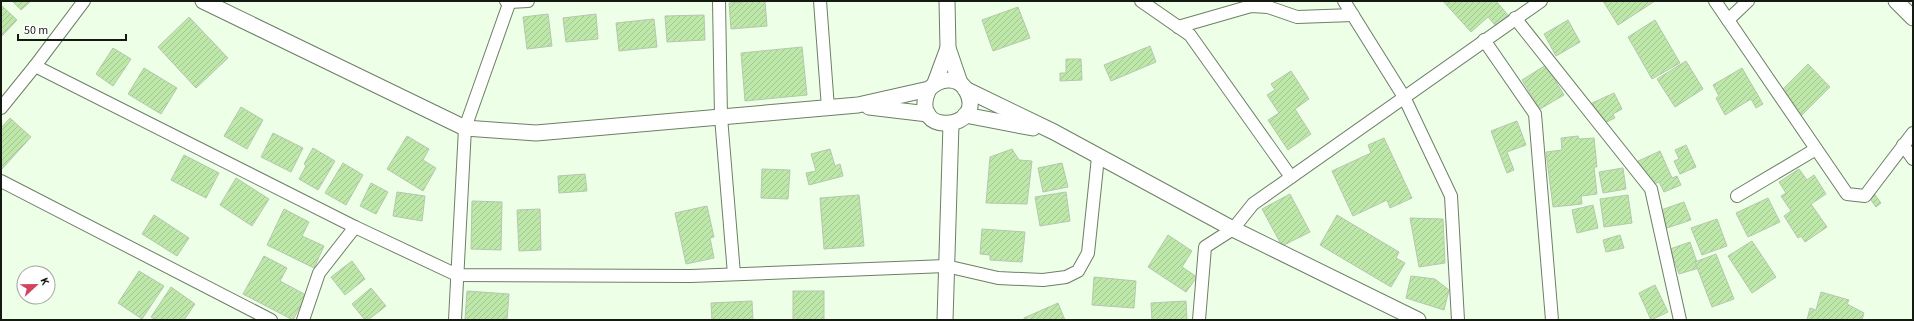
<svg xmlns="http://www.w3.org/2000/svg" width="1914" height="321" viewBox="0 0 1914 321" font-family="'Source Sans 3',sans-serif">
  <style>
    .building { fill: url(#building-hatch); stroke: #b6c7af }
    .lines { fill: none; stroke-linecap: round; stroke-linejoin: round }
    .minor-casing { stroke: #6f7e68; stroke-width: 14 }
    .tertiary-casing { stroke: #6f7e68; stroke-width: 17 }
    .minor { stroke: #fff; stroke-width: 12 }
    .tertiary { stroke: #fff; stroke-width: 15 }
  </style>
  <defs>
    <pattern id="building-hatch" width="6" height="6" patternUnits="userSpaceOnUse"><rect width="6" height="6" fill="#bde8a9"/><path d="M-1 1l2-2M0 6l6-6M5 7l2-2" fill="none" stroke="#a2c690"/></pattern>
  </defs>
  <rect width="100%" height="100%" fill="#edffe6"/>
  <g class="building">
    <polygon points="12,1 31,1 21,10"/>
    <polygon points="751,1 765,1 767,26 731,29 729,3"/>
    <polygon points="1443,1 1496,1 1508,15 1496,26 1488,17 1471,32"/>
    <polygon points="1603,1 1655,1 1618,25"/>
    <polygon points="1,5 17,20 1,37"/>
    <polygon points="1018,7 1030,38 993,51 982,20"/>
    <polygon points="548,14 552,46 527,49 523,17"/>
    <polygon points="596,14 598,39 566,42 563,18"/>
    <polygon points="704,15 705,40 667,42 665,16"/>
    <polygon points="189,17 228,58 196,88 158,47"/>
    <polygon points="654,19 657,47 619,51 616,23"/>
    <polygon points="1568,20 1580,42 1556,56 1544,34"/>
    <polygon points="1655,20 1680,63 1652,79 1628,37"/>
    <polygon points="1150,46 1156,62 1111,81 1104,65"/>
    <polygon points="802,47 807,95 745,101 741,53"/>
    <polygon points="113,48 131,59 113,86 96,74"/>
    <polygon points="1066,59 1081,59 1082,80 1060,81 1060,73 1066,73"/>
    <polygon points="1686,61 1703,89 1675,107 1657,79"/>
    <polygon points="1808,64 1830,87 1801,116 1779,93"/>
    <polygon points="1546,65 1564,95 1540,109 1522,80"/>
    <polygon points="144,68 177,88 161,114 128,94"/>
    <polygon points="1742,68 1763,104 1756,108 1751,99 1725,115 1716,98 1719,96 1713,85"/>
    <polygon points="1291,71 1309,99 1295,109 1311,134 1288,150 1268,120 1279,113 1267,95 1275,90 1271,84"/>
    <polygon points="1614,93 1622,109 1613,114 1615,118 1600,125 1590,104"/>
    <polygon points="241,107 263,120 247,149 224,136"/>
    <polygon points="10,118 31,137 1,170 1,128"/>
    <polygon points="1517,121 1526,145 1507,152 1514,170 1507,173 1491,131"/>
    <polygon points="273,133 303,148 291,172 261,157"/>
    <polygon points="407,136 429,149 423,160 436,168 423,191 387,169"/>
    <polygon points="1578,136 1579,139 1594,138 1597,167 1594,167 1597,194 1581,196 1582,204 1553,207 1546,152 1562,150 1561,138"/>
    <polygon points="1384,138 1412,198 1390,208 1387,200 1353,216 1332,171 1371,153 1368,145"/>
    <polygon points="1686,145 1696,167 1680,174 1674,161 1679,159 1675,150"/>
    <polygon points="313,148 335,161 318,190 299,179 306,166 304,164"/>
    <polygon points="830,149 835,166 840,164 843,176 809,185 806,173 816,171 811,154"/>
    <polygon points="1012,149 1019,160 1032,161 1027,204 986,203 990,157"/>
    <polygon points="1660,151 1672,178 1677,176 1681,185 1664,192 1659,182 1645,188 1634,163"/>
    <polygon points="184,155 219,173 206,198 171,180"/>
    <polygon points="343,163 363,175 346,205 325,193"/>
    <polygon points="1062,163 1068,187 1043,192 1038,168"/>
    <polygon points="1623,168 1626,189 1603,193 1599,172"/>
    <polygon points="762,169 790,170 788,199 761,198"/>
    <polygon points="1799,169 1807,180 1814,175 1826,194 1811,204 1827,227 1805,242 1801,236 1798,238 1784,216 1791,211 1781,196 1786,193 1779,182"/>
    <polygon points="585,174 587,191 559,193 558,176"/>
    <polygon points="236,178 269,199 252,226 220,205"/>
    <polygon points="371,183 388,192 376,214 360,206"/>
    <polygon points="397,192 425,196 422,221 393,216"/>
    <polygon points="1066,192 1070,221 1040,226 1035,197"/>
    <polygon points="1873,192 1881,203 1876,207 1868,196"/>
    <polygon points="1290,194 1310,232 1282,246 1262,209"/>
    <polygon points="859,195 864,246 824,249 820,198"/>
    <polygon points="1628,195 1632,223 1604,227 1600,199"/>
    <polygon points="1768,198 1780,222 1748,237 1736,213"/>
    <polygon points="472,201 502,202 501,250 471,249"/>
    <polygon points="1684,202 1691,220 1667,228 1661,210"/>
    <polygon points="1593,205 1598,228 1577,233 1572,210"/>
    <polygon points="707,206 714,237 710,238 714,258 686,264 675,213"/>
    <polygon points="284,209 309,222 302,236 324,246 314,268 267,245"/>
    <polygon points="540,209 541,250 519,251 517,210"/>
    <polygon points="154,215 189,238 177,256 142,234"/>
    <polygon points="1337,215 1399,252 1396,258 1405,263 1391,287 1320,245"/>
    <polygon points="1410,218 1443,219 1445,263 1419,267"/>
    <polygon points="1717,219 1727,246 1702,255 1691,228"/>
    <polygon points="982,229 1025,232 1022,262 990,260 990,255 980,254"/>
    <polygon points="1168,235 1192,251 1182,267 1197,277 1186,292 1148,267"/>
    <polygon points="1620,235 1624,248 1606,252 1603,240"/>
    <polygon points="1752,241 1776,277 1752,293 1728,256"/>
    <polygon points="1690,242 1699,268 1679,274 1670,249"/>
    <polygon points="1716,254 1734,299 1712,307 1695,262"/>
    <polygon points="264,256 287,268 280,281 306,295 293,320 243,294"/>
    <polygon points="352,261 365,279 345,295 331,277"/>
    <polygon points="139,271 164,286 142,319 118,303"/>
    <polygon points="1411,276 1435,279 1449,290 1444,310 1406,298"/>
    <polygon points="1094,277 1136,281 1134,308 1092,305"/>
    <polygon points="1655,285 1668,312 1651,320 1639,293"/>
    <polygon points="171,287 195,304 184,320 156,320 151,317"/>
    <polygon points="371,288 386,306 368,320 365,320 352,304"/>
    <polygon points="467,291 509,294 507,320 465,320"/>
    <rect x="793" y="291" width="31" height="29"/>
    <polygon points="1821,292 1849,300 1847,304 1864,313 1862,320 1807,320 1810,308 1816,310"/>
    <polygon points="752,301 753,320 712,320 711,303"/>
    <polygon points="1186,301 1187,320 1152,320 1151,303"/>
    <polygon points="1058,303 1065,320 1024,320 1024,318"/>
  </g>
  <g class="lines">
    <defs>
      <g id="minor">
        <polyline points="506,1 509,2 528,1"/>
        <polyline points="719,1 721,117 734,274"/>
        <polyline points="820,1 828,108"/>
        <polyline points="1141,1 1190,35 1291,177"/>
        <polyline points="1344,1 1404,97 1451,196 1458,320"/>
        <polyline points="1715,1 1847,194 1865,196 1913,133"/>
        <polyline points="1515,18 1651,189 1680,320"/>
        <polyline points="1728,20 1748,1"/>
        <polyline points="1178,27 1251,6 1268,7 1297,17 1353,15"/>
        <polyline points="1484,40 1535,114 1552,320"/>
        <polyline points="35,66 355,227 457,275 691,276 946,266 998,278 1043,280 1066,277 1078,271 1088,253 1098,157"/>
        <polyline points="1,108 35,66 84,1"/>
        <polyline points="1903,145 1913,159"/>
        <polyline points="1,181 271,320"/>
        <polyline points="1737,196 1816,149"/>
        <polyline points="303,320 319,273 355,227"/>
        <polyline points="455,320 465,128 510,1"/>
        <polyline points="1199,320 1205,247 1233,229 1253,204 1541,1"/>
      </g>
      <g id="tertiary">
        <path d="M203,1L465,128L536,133L858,105L929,89C939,79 957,75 966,90C989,131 906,138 929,89"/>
        <polyline points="947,1 948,48 960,83"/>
        <polyline points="1896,1 1913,18"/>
        <polyline points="935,83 948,48"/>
        <polyline points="965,89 1054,132 1233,229 1418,320"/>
        <polyline points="869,107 928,114"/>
        <polyline points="965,115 1033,128"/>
        <polyline points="945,320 951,124"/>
      </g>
    </defs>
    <use href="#minor" class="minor-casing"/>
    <use href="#tertiary" class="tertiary-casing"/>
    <use href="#minor" class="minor"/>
    <use href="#tertiary" class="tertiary"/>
  </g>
  <rect width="1914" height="321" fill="none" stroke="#141a11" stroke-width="4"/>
  <g transform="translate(36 285) rotate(68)"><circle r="19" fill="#ffffff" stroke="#a1a3a0"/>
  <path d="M0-3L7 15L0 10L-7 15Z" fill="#d3435d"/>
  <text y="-6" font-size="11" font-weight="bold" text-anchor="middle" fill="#141a11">K</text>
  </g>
  <path d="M18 34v6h108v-6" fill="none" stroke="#141a11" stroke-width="2"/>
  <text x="24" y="34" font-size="12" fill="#141a11" stroke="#ffffff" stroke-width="3" paint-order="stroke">50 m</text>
</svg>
